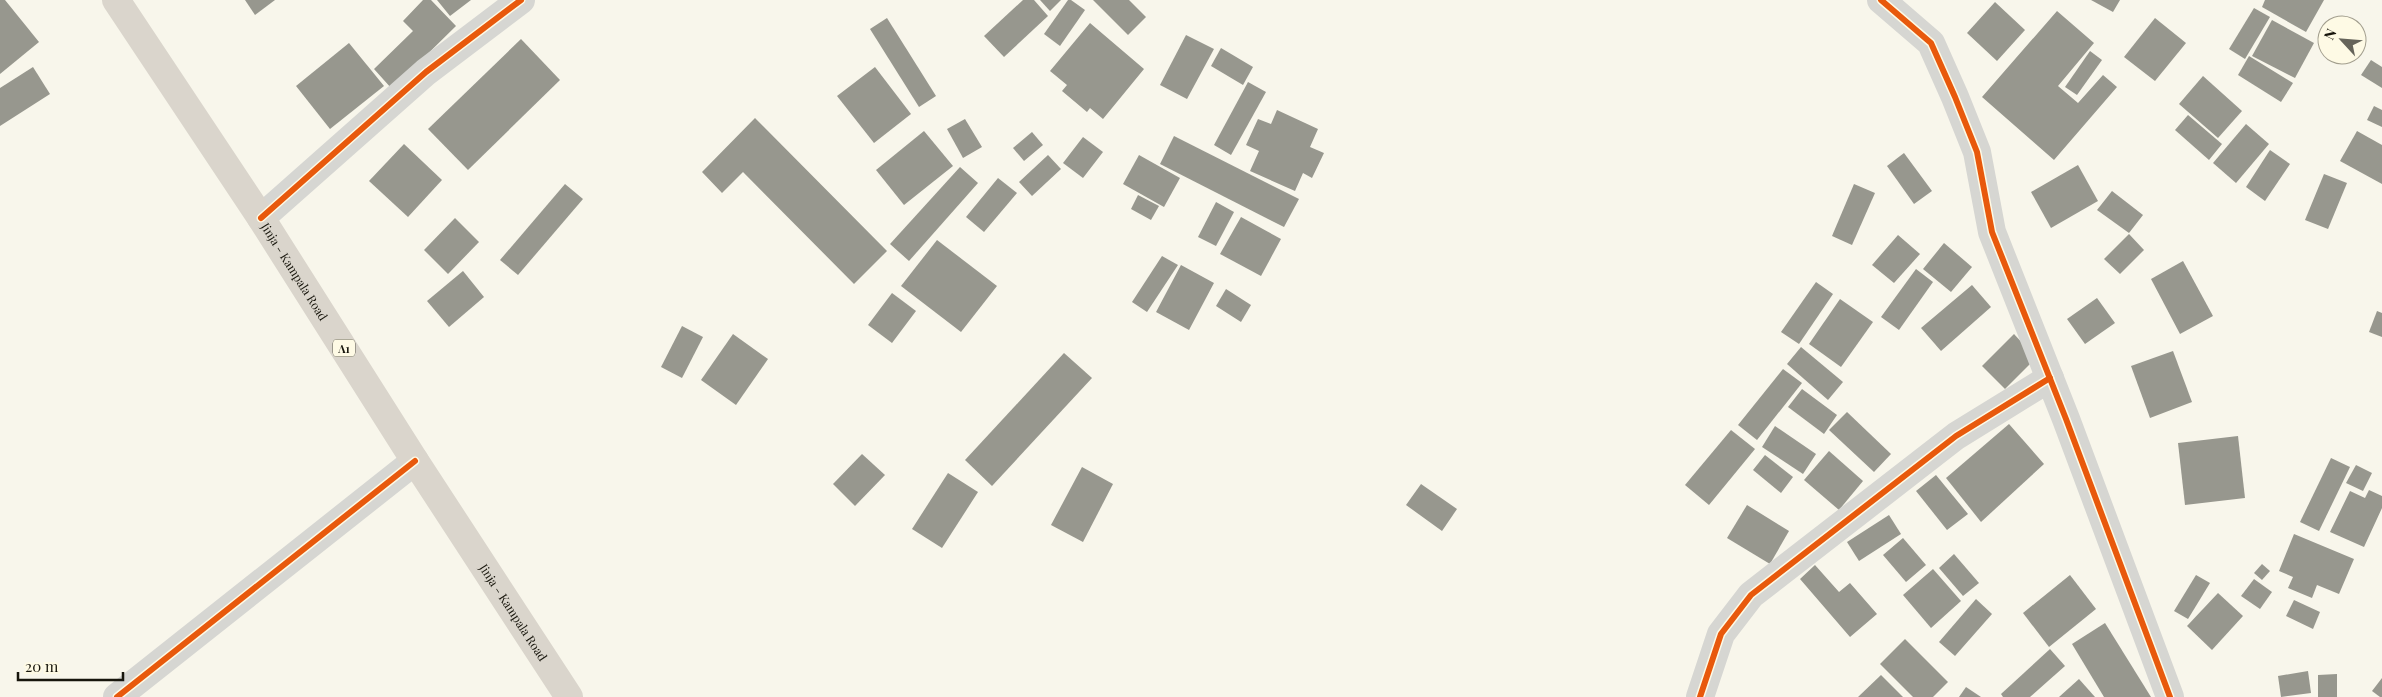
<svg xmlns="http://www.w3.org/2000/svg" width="2382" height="697" viewBox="0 0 2382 697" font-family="'Playfair Display',serif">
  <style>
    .building { fill: #97978e }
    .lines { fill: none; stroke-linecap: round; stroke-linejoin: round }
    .minor { stroke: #d6d6d2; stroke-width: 28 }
    .trunk { stroke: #dad5cc; stroke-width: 28 }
    .cycleway-casing { stroke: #fefae5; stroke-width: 9 }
    .cycleway { stroke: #e8590c; stroke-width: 6 }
    .labels { text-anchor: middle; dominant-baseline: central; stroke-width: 5; stroke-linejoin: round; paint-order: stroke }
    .shield { fill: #fefae5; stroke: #5c5a4d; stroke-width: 1 }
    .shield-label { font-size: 11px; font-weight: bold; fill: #17150c }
    .street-label { font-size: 12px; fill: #17150c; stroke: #fefae5 }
  </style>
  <rect width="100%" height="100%" fill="#f8f6eb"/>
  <g class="building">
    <polygon points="0,0 5,0 39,42 0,74"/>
    <polygon points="245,0 275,0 255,15"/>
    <polygon points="423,0 431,0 456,26 392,89 374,69 413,31 403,21"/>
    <polygon points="437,0 471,0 450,16"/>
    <polygon points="1023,0 1034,0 1048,16 1004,57 984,36"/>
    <polygon points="1040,0 1061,0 1050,11"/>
    <polygon points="1068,0 1071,0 1085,10 1060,46 1044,34"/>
    <polygon points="1093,0 1129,0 1146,17 1128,35"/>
    <polygon points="2091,0 2120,0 2113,12"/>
    <polygon points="2265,0 2324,0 2306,32 2262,7"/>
    <polygon points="1995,2 2025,30 1997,61 1967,33"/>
    <polygon points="2254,8 2270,17 2245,59 2229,49"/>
    <polygon points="2057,11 2094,43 2058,86 2078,103 2103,75 2117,87 2054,160 1982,97"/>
    <polygon points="887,18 936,96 919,107 870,29"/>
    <polygon points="2155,18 2186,43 2155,81 2124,57"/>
    <polygon points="2272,20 2314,43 2295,78 2252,56"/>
    <polygon points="1090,23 1144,69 1103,119 1090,108 1087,112 1062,91 1067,85 1050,71"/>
    <polygon points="1186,35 1214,49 1187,99 1160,85"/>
    <polygon points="521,39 560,80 468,170 428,129"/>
    <polygon points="349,43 384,86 330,129 296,86"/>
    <polygon points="1221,48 1253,67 1243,85 1211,66"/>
    <polygon points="2090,51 2102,60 2077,95 2065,87"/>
    <polygon points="2249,56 2293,83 2281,102 2238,75"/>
    <polygon points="2371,60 2382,67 2382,88 2361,75"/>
    <polygon points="33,67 50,94 0,126 0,88"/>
    <polygon points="875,67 911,114 874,143 837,96"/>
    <polygon points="2203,76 2242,111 2218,138 2179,104"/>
    <polygon points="1248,82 1266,92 1231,155 1214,145"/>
    <polygon points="2374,106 2382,110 2382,127 2367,120"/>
    <polygon points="1277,110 1318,129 1310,147 1324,153 1312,178 1303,173 1295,191 1250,171 1259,151 1246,145 1258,119 1271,124"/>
    <polygon points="2188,115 2222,144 2209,160 2175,130"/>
    <polygon points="755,118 887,251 854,284 743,172 722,193 702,172"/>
    <polygon points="965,119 982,147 963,158 947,129"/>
    <polygon points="2246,124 2269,144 2236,183 2213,163"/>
    <polygon points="924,131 953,166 904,205 876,170"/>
    <polygon points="2357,131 2382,145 2382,184 2340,161"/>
    <polygon points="1032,132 1043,145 1024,161 1013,148"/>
    <polygon points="1174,136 1299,199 1284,227 1160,164"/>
    <polygon points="1083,137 1103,152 1083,178 1063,163"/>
    <polygon points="404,144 442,180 408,217 369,181"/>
    <polygon points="2270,150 2290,164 2265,201 2246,187"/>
    <polygon points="1904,153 1932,191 1914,204 1887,166"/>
    <polygon points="1048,155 1061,169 1032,196 1019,182"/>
    <polygon points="1139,155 1180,178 1164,207 1123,184"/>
    <polygon points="2078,165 2098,201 2051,228 2031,192"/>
    <polygon points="960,167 978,183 909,261 890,244"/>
    <polygon points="2324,174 2347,183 2328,229 2305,220"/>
    <polygon points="998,178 1017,193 984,232 966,217"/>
    <polygon points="565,184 583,199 518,275 500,260"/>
    <polygon points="1854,184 1875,193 1852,245 1832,236"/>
    <polygon points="2112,191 2143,215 2129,233 2097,210"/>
    <polygon points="1138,195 1159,206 1151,220 1131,209"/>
    <polygon points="1216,202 1234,212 1216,246 1198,237"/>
    <polygon points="1241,217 1281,239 1261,276 1220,254"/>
    <polygon points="455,218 479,242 448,274 424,250"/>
    <polygon points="2129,234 2144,250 2120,274 2104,259"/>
    <polygon points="1898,235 1920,254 1894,283 1872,265"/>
    <polygon points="937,240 997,286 961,332 901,286"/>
    <polygon points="1944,243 1972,267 1951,292 1923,269"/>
    <polygon points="1162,256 1178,265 1147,312 1132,302"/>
    <polygon points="2183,261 2213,316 2180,334 2151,279"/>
    <polygon points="1181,265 1214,283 1189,330 1156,312"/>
    <polygon points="1916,269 1933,282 1899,330 1881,317"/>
    <polygon points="463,271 484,297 449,327 427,301"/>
    <polygon points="1816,282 1833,294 1799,344 1781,332"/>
    <polygon points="1972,285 1991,307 1941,351 1921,328"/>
    <polygon points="1226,289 1251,305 1241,322 1216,306"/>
    <polygon points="892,293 916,311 892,343 868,325"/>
    <polygon points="2097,298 2115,323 2085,344 2067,319"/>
    <polygon points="1840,299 1873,322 1841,367 1809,344"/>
    <polygon points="2377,311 2382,313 2382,337 2369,332"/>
    <polygon points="682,326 703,337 682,378 661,367"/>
    <polygon points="733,334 768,359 736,405 701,380"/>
    <polygon points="2014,334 2036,358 2005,389 1982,366"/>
    <polygon points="1801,347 1843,382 1828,400 1787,364"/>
    <polygon points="2173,351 2192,402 2150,418 2131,366"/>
    <polygon points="1064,353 1092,378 992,486 965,460"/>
    <polygon points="1783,369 1802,383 1757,440 1738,425"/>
    <polygon points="1802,389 1837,415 1824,434 1788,407"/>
    <polygon points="1847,412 1891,454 1874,472 1829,430"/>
    <polygon points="2009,424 2044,464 1981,522 1946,478"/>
    <polygon points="1775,426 1816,454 1803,474 1762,447"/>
    <polygon points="1731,430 1755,449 1709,505 1685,485"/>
    <polygon points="2238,436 2245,498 2185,505 2178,443"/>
    <polygon points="1829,451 1863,481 1839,510 1804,480"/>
    <polygon points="862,454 885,475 855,506 833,484"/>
    <polygon points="1765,455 1793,477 1781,493 1753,470"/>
    <polygon points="2331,458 2350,467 2319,531 2300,522"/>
    <polygon points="2356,465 2372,473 2363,491 2346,483"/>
    <polygon points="1082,467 1113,484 1083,542 1051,525"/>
    <polygon points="948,473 978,492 942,548 912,529"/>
    <polygon points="1936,475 1968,514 1947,530 1916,491"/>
    <polygon points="1421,484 1457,509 1442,531 1406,505"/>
    <polygon points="2369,490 2382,496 2382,508 2364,547 2330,532 2350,491 2365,498"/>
    <polygon points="1747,505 1789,531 1770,564 1727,538"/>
    <polygon points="1889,515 1901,534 1859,561 1847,542"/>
    <polygon points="2294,534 2354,559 2339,594 2317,585 2312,598 2288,588 2293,577 2279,571"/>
    <polygon points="1903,538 1926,565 1906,582 1883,555"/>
    <polygon points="1954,554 1979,583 1963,596 1939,568"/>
    <polygon points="2262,564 2270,571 2262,580 2254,573"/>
    <polygon points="1815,565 1839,592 1850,583 1877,614 1850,637 1800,579"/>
    <polygon points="1933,569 1961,601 1931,628 1903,595"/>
    <polygon points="2070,575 2096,609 2049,647 2023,613"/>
    <polygon points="2196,575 2210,583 2188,619 2174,611"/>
    <polygon points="2254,579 2272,592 2260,609 2241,596"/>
    <polygon points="2218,593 2243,616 2212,650 2187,626"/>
    <polygon points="1976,599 1992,614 1955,656 1939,642"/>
    <polygon points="2294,600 2320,612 2313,629 2286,616"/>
    <polygon points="2105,623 2151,697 2104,697 2072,644"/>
    <polygon points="1905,639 1948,682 1933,697 1913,697 1880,664"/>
    <polygon points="2050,649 2065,666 2030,697 2003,697 2001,694"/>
    <polygon points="2308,671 2311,693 2281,697 2278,676"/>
    <polygon points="2337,674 2337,697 2318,697 2318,675"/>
    <polygon points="1881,675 1903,697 1858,697"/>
    <polygon points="2382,678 2382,697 2380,697 2372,691"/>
    <polygon points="2079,679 2095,697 2059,697"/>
    <polygon points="1966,687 1981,697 1959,697"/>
  </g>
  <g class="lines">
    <g class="minor">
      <polyline points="1881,0 1931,43 1955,97 1977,152 1992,232 2066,419 2170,697"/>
      <polyline points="261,218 426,72 521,0"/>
      <polyline points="117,697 415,461"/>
      <polyline points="1700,697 1721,634 1751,595 1956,436 2050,378"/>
    </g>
    <path class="trunk" id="s1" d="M116,0L261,218L415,461L569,697"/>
    <defs>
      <g id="cycleway">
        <polyline points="1881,0 1931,43 1955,97 1977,152 1992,232 2066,419 2170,697"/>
        <polyline points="261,218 426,72 521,0"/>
        <polyline points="117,697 415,461"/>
        <polyline points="1700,697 1721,634 1751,595 1956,436 2050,378"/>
      </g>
    </defs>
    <use href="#cycleway" class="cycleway-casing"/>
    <use href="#cycleway" class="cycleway"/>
  </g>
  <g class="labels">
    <rect class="shield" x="333" y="339.5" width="22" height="17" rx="4"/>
    <g class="shield-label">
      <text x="344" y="348">A1</text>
    </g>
    <g class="street-label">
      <text stroke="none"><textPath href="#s1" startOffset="325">Jinja - Kampala Road</textPath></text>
      <text stroke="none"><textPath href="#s1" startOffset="730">Jinja - Kampala Road</textPath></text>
    </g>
  </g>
  <g transform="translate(2342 40) rotate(296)"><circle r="24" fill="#fefae5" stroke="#a29e8e"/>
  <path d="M0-4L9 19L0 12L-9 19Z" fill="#66645a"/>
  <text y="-8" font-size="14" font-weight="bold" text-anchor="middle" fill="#17150c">N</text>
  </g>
  <path d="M18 672v8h105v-8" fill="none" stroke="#17150c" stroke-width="2.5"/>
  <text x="25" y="672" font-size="15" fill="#17150c" stroke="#fefae5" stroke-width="4" paint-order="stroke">20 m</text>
</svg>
